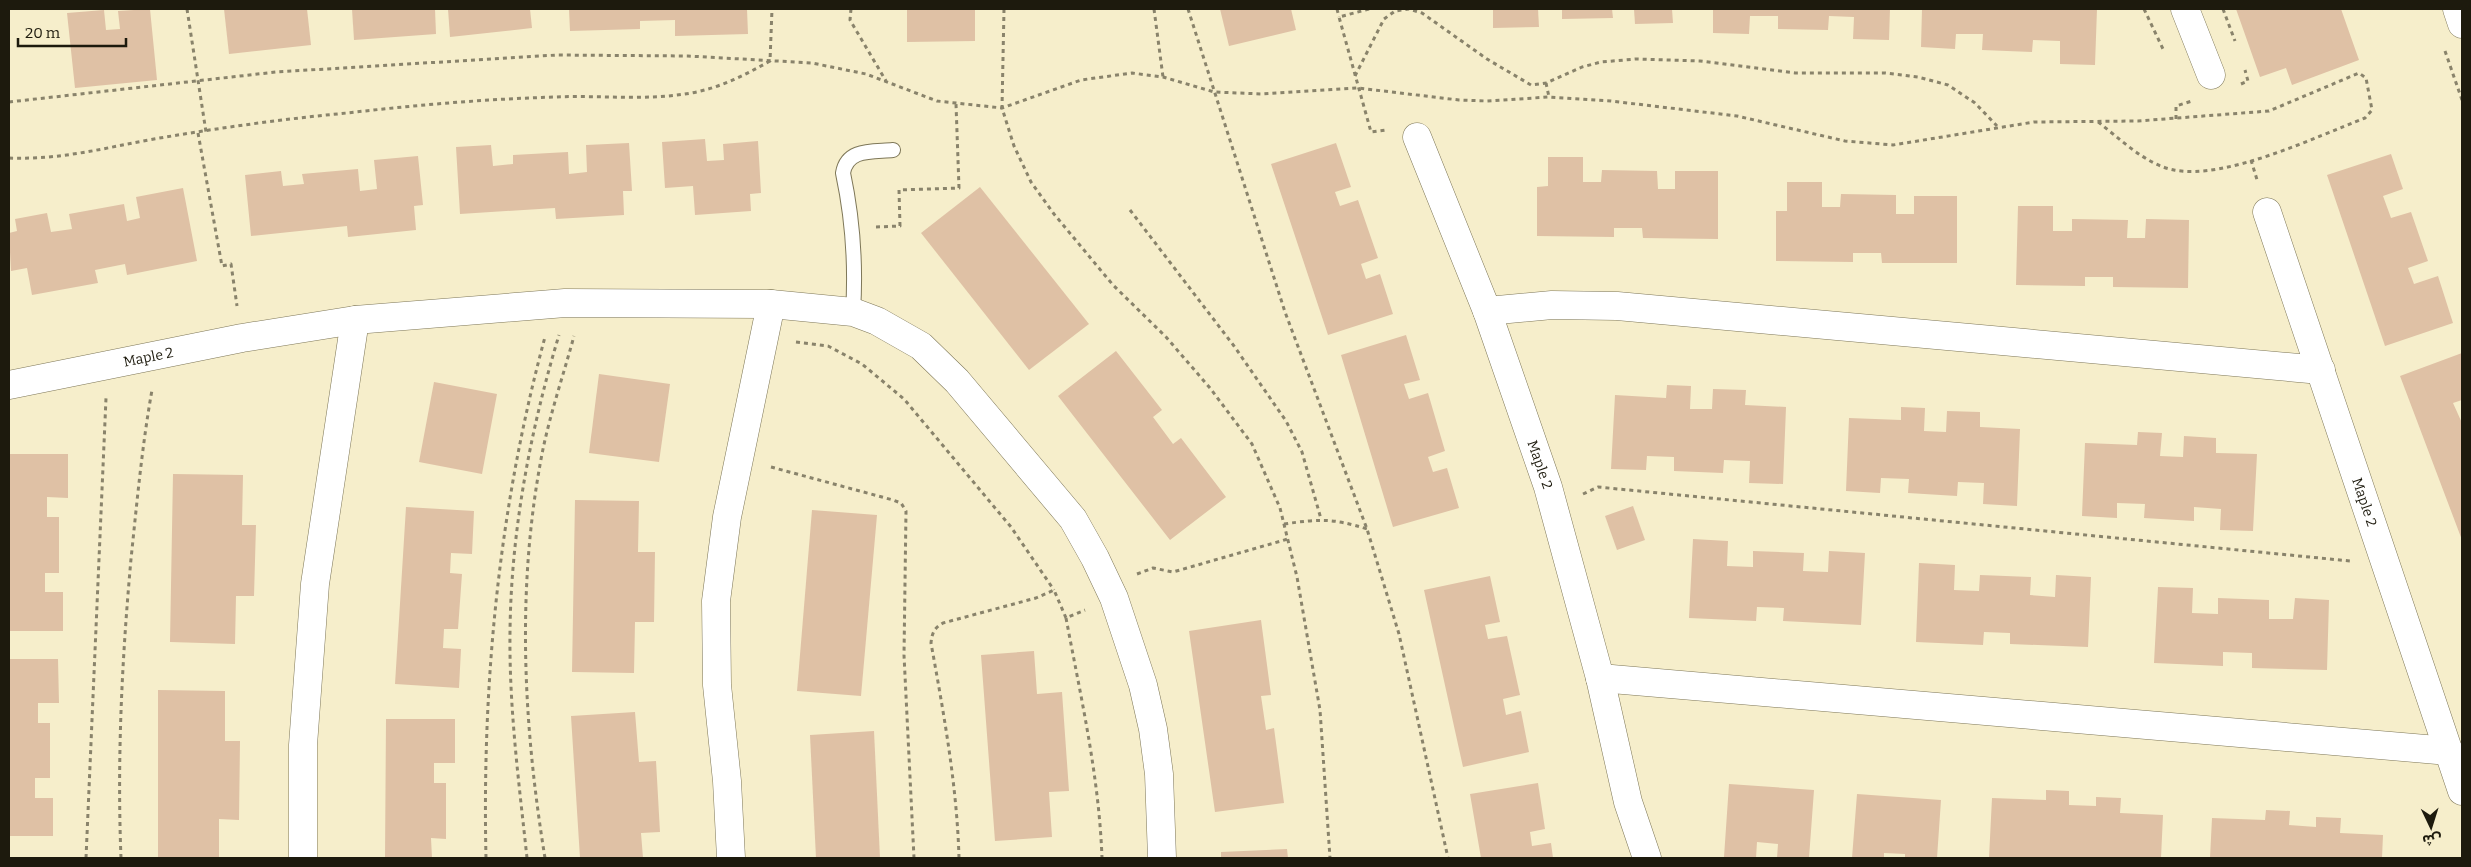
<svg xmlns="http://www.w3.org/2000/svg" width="2471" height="867" viewBox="0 0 2471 867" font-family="Bitter,'Noto Sans Arabic',serif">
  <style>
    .building { fill: #dfc1a5 }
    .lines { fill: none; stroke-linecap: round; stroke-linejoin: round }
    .lane-casing { stroke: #7e7758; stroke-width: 16 }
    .street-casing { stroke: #7e7758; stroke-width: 29 }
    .secondary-casing { stroke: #7e7758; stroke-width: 29 }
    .path { stroke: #89836b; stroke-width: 3; stroke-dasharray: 4 4; stroke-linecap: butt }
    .lane { stroke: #fff; stroke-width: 14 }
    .street { stroke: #fff; stroke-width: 28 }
    .secondary { stroke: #fff; stroke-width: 28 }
    .labels { text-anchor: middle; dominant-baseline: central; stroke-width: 4; stroke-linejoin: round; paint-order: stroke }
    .street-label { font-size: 14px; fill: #1d1a0d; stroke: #f6eecb }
  </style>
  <rect width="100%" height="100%" fill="#f6eecb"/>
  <g class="building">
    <polygon points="150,9 157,80 75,88 67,13 104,10 106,30 120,29 118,11"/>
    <polygon points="224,9 307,9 311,45 229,54"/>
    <polygon points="352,9 435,9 436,34 354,40"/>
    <polygon points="448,9 530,9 532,28 450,37"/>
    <polygon points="569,9 747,9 748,34 675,36 675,20 640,21 640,29 570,31"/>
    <polygon points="907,9 975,9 975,41 907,42"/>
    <polygon points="1220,9 1291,9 1296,30 1229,46"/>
    <polygon points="1493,9 1538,9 1539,27 1493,28"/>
    <polygon points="1562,9 1612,9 1613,18 1562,19"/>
    <polygon points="1634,9 1672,9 1673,23 1635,24"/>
    <polygon points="1713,9 1890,9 1889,40 1853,39 1854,17 1829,16 1828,30 1778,29 1778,16 1750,16 1749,34 1713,33"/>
    <polygon points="1922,9 2097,9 2095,65 2060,64 2060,41 2033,40 2032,52 1982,50 1983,34 1956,34 1955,49 1921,47"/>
    <polygon points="2236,9 2341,9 2359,60 2292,85 2286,68 2260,77"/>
    <polygon points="705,139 707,161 724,160 723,144 758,141 761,193 750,194 751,211 695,215 693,186 665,188 662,142"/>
    <polygon points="629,143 632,191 623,191 624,215 556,219 555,208 460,214 456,147 491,145 493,166 513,164 513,155 568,152 569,174 587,172 586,145"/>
    <polygon points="1336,143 1351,187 1335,192 1340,206 1358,200 1378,258 1361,264 1366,279 1380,274 1393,314 1328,335 1271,164"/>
    <polygon points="2391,154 2403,189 2383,196 2391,218 2411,212 2428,261 2408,268 2414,284 2438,276 2453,323 2385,346 2327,175"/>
    <polygon points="418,156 423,205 414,206 416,230 348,237 347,226 251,236 245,175 281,171 283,186 304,184 302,174 358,169 360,191 377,189 374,160"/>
    <polygon points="1548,157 1583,157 1583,182 1601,182 1602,170 1657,171 1658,189 1675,189 1675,171 1718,171 1718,239 1643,238 1642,228 1614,228 1614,237 1537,236 1537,187 1548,186"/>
    <polygon points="1787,182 1822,182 1822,207 1840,207 1841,194 1896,195 1896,214 1914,214 1914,196 1957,196 1957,263 1882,263 1881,253 1853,253 1853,262 1776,261 1776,211 1787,211"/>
    <polygon points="980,187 1089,324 1029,370 921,233"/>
    <polygon points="183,188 197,261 127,275 125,264 95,270 98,283 32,295 27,268 11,271 9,233 17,231 15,219 47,213 51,232 72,229 69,214 124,204 127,221 140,218 136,197"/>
    <polygon points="2018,206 2053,206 2053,231 2072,231 2072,219 2128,220 2127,238 2145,238 2146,219 2189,220 2188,288 2113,287 2113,277 2085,277 2085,286 2016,285"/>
    <polygon points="1406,335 1420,380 1404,384 1409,399 1428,393 1445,451 1428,457 1433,472 1447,468 1459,508 1393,527 1341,355"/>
    <polygon points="1116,351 1162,410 1153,417 1173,444 1181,438 1226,497 1170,540 1058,396"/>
    <polygon points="2462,353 2462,400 2453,403 2462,423 2462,540 2400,376"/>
    <polygon points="599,374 670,384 659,462 589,453"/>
    <polygon points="434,382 497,394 482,474 419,462"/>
    <polygon points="1667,385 1691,386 1690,409 1712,409 1713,389 1746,390 1745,405 1786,407 1783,484 1749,483 1750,461 1724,460 1723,473 1674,471 1674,457 1647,456 1646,470 1611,469 1615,395 1666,398"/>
    <polygon points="1901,407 1925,408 1924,431 1946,432 1947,411 1980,412 1980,427 2020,429 2017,506 1983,504 1984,483 1958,482 1957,496 1908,493 1909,479 1881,478 1880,493 1846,491 1849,418 1901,420"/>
    <polygon points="2138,432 2162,433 2160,456 2183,457 2184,436 2216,438 2216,453 2257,454 2253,531 2220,530 2221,509 2194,507 2194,521 2144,518 2145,504 2117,503 2117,518 2082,516 2085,443 2137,445"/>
    <polygon points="9,454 68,454 68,498 47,497 47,517 59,517 59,573 45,573 45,592 63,592 63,631 9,631"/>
    <polygon points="173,474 243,475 242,525 256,525 254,596 236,596 235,644 170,642"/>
    <polygon points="575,500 639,501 638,552 655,552 654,622 635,622 634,673 572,672"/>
    <polygon points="1633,506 1645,540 1617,550 1605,516"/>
    <polygon points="406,507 474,511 472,554 451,553 450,573 462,574 458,629 444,629 443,648 461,649 459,688 395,684"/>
    <polygon points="812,510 877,515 861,696 797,691"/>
    <polygon points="1693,539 1728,541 1727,566 1753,567 1753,551 1804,553 1803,571 1828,572 1829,551 1865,553 1861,625 1783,621 1784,608 1757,607 1756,621 1689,618"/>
    <polygon points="1919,563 1955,565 1954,590 1979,591 1980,575 2031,577 2030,595 2055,597 2056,575 2091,577 2088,647 2010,644 2010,633 1984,632 1983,645 1916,642"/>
    <polygon points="1490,576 1500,622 1485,625 1488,639 1507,636 1520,695 1503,699 1506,715 1521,711 1529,752 1463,767 1424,590"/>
    <polygon points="2158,587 2193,588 2192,613 2218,614 2218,598 2269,600 2269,619 2293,619 2295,598 2329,600 2327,670 2252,668 2252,653 2223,652 2223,666 2154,663"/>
    <polygon points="1261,620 1271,695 1261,696 1266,730 1274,728 1284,803 1215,812 1189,631"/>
    <polygon points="1034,651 1037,694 1062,692 1069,791 1049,792 1052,837 995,841 981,655"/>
    <polygon points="9,659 58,659 59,703 38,703 38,723 50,723 50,778 35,778 35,798 53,798 53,836 9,836"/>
    <polygon points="158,690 225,691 225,741 240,741 239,820 219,819 219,858 158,858"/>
    <polygon points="635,712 639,762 656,761 660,832 641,833 643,858 580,858 571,716"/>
    <polygon points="386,719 455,719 455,763 434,763 434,783 446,783 446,839 431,838 432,858 385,858"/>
    <polygon points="874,731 880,858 816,858 810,735"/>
    <polygon points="1538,783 1545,829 1530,832 1532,846 1551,843 1553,858 1481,858 1470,794"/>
    <polygon points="1729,784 1814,790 1809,858 1777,858 1778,844 1757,842 1756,858 1724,857"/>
    <polygon points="2046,790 2069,791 2069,805 2096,806 2096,797 2121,798 2120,813 2163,815 2161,858 1989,858 1992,798 2046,800"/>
    <polygon points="1857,794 1941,800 1937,858 1905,858 1905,854 1884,853 1884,858 1852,858"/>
    <polygon points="2266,810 2290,811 2289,825 2316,827 2316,817 2341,818 2340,833 2383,835 2382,858 2210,858 2212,818 2265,820"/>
    <polygon points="1287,849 1288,858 1221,858 1221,852"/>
  </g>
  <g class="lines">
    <defs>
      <path id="lane" d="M853,312C856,265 853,220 843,173C847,148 873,152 893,150"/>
      <g id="street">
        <polyline points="2185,9 2211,75"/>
        <path id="s1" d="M1417,137L1487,311L1548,487L1600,678L1628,802L1647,858"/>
        <path id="s2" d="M2267,212L2462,791"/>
        <polyline points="1487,311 1552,305 1617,306 2321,370"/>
        <path id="s3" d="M9,385L242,338L355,320L565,303L771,304L853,312L877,321L921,346L957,381L1073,519L1095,558L1114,598L1143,685L1153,729L1159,774L1162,858"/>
        <polyline points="1600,678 2449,751"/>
        <polyline points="303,858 303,745 315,584 355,320"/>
        <polyline points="731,858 727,781 717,685 716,601 727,517 771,304"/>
      </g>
      <polyline id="secondary" points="2457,9 2462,24"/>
    </defs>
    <use href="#lane" class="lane-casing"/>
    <use href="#street" class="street-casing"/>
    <use href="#secondary" class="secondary-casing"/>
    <g class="path">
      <polyline points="187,9 206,132"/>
      <polyline points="851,9 850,20 886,81"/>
      <polyline points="1004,9 1002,108 1014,146 1031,182 1054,214 1113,285 1166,337 1210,388 1252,444 1280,508 1297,577 1320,710 1330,858"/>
      <polyline points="1154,9 1163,77"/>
      <polyline points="1188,9 1285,312 1367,529 1399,634 1448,858"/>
      <polyline points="1337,9 1339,17"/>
      <polyline points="1369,9 1339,17 1371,132 1386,130"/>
      <polyline points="2144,9 2163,49"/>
      <polyline points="2223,9 2235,41"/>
      <polyline points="2445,51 2462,100"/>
      <polyline points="1355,76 1384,19 1395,11 1409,9 1422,13 1487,59 1531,85 1546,83 1582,67 1601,62 1636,59 1700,61 1795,73 1885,73 1918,77 1948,85 1975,103 1997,126"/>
      <polyline points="1546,83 1549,97"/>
      <polyline points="2241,84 2248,81 2245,70"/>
      <path d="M9,102L276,72L557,55L688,56L812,63L866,74L937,101L1002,108L1081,80L1132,73L1163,77L1214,92L1262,94L1358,88L1459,100L1487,101L1549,97L1611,101L1737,116L1845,141L1893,145L2034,122L2138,121L2269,111L2359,73L2366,78L2372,110L2365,118C2315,137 2227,180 2174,170C2146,165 2119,138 2097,121"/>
      <polyline points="2176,119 2176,106 2192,101"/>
      <polyline points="198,133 222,266 231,264 237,306"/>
      <path d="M9,158C61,160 104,148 154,139C218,128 283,119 347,113C416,105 486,99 556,97C600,95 647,101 691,93C720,88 745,75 770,61L772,9"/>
      <polyline points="2251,160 2258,183"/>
      <polyline points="1130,210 1234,346 1286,421 1302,452 1321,519"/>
      <polyline points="876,227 900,226 899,190 959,188 956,104"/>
      <polyline points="796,342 828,346 862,364 904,399 1011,527 1054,590"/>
      <polyline points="771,467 893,500 901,503 906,511 904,655 914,858"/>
      <polyline points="1583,494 1598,487 2350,561"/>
      <path d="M1284,524C1319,519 1333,518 1367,529"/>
      <polyline points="1137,574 1153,568 1173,572 1288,539"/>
      <path d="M1066,618C1081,698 1099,776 1102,858"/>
      <polyline points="86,858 106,398"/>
      <path d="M121,858C117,758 122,659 131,559C137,502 142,446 152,390"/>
      <path d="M486,858C482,683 499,506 545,337"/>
      <path d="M527,858C519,783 509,708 510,632C511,532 530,431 559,335"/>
      <path d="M545,858C523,723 516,584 543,449C551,411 564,373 574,336"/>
      <path d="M959,858C957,786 944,715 931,643C932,633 934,628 943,623L1036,598L1054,590L1066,618L1085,610"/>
    </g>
    <use href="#lane" class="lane"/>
    <use href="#street" class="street"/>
    <use href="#secondary" class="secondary"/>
  </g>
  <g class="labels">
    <g class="street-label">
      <text stroke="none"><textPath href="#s3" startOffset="142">Maple 2</textPath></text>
      <text stroke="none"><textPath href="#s1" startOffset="350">Maple 2</textPath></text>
      <text stroke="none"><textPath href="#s2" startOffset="306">Maple 2</textPath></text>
    </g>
  </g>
  <rect width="2471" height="867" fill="none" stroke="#1d1a0d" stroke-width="20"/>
  <g transform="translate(2431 827) rotate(176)" stroke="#f6eecb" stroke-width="4" paint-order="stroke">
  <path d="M0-4L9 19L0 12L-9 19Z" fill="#1d1a0d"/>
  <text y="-8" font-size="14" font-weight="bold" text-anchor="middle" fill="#1d1a0d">ش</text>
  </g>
  <path d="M18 38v8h108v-8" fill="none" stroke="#1d1a0d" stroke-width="2.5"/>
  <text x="25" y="38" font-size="15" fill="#1d1a0d" stroke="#f6eecb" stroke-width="4" paint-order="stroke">20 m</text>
</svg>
